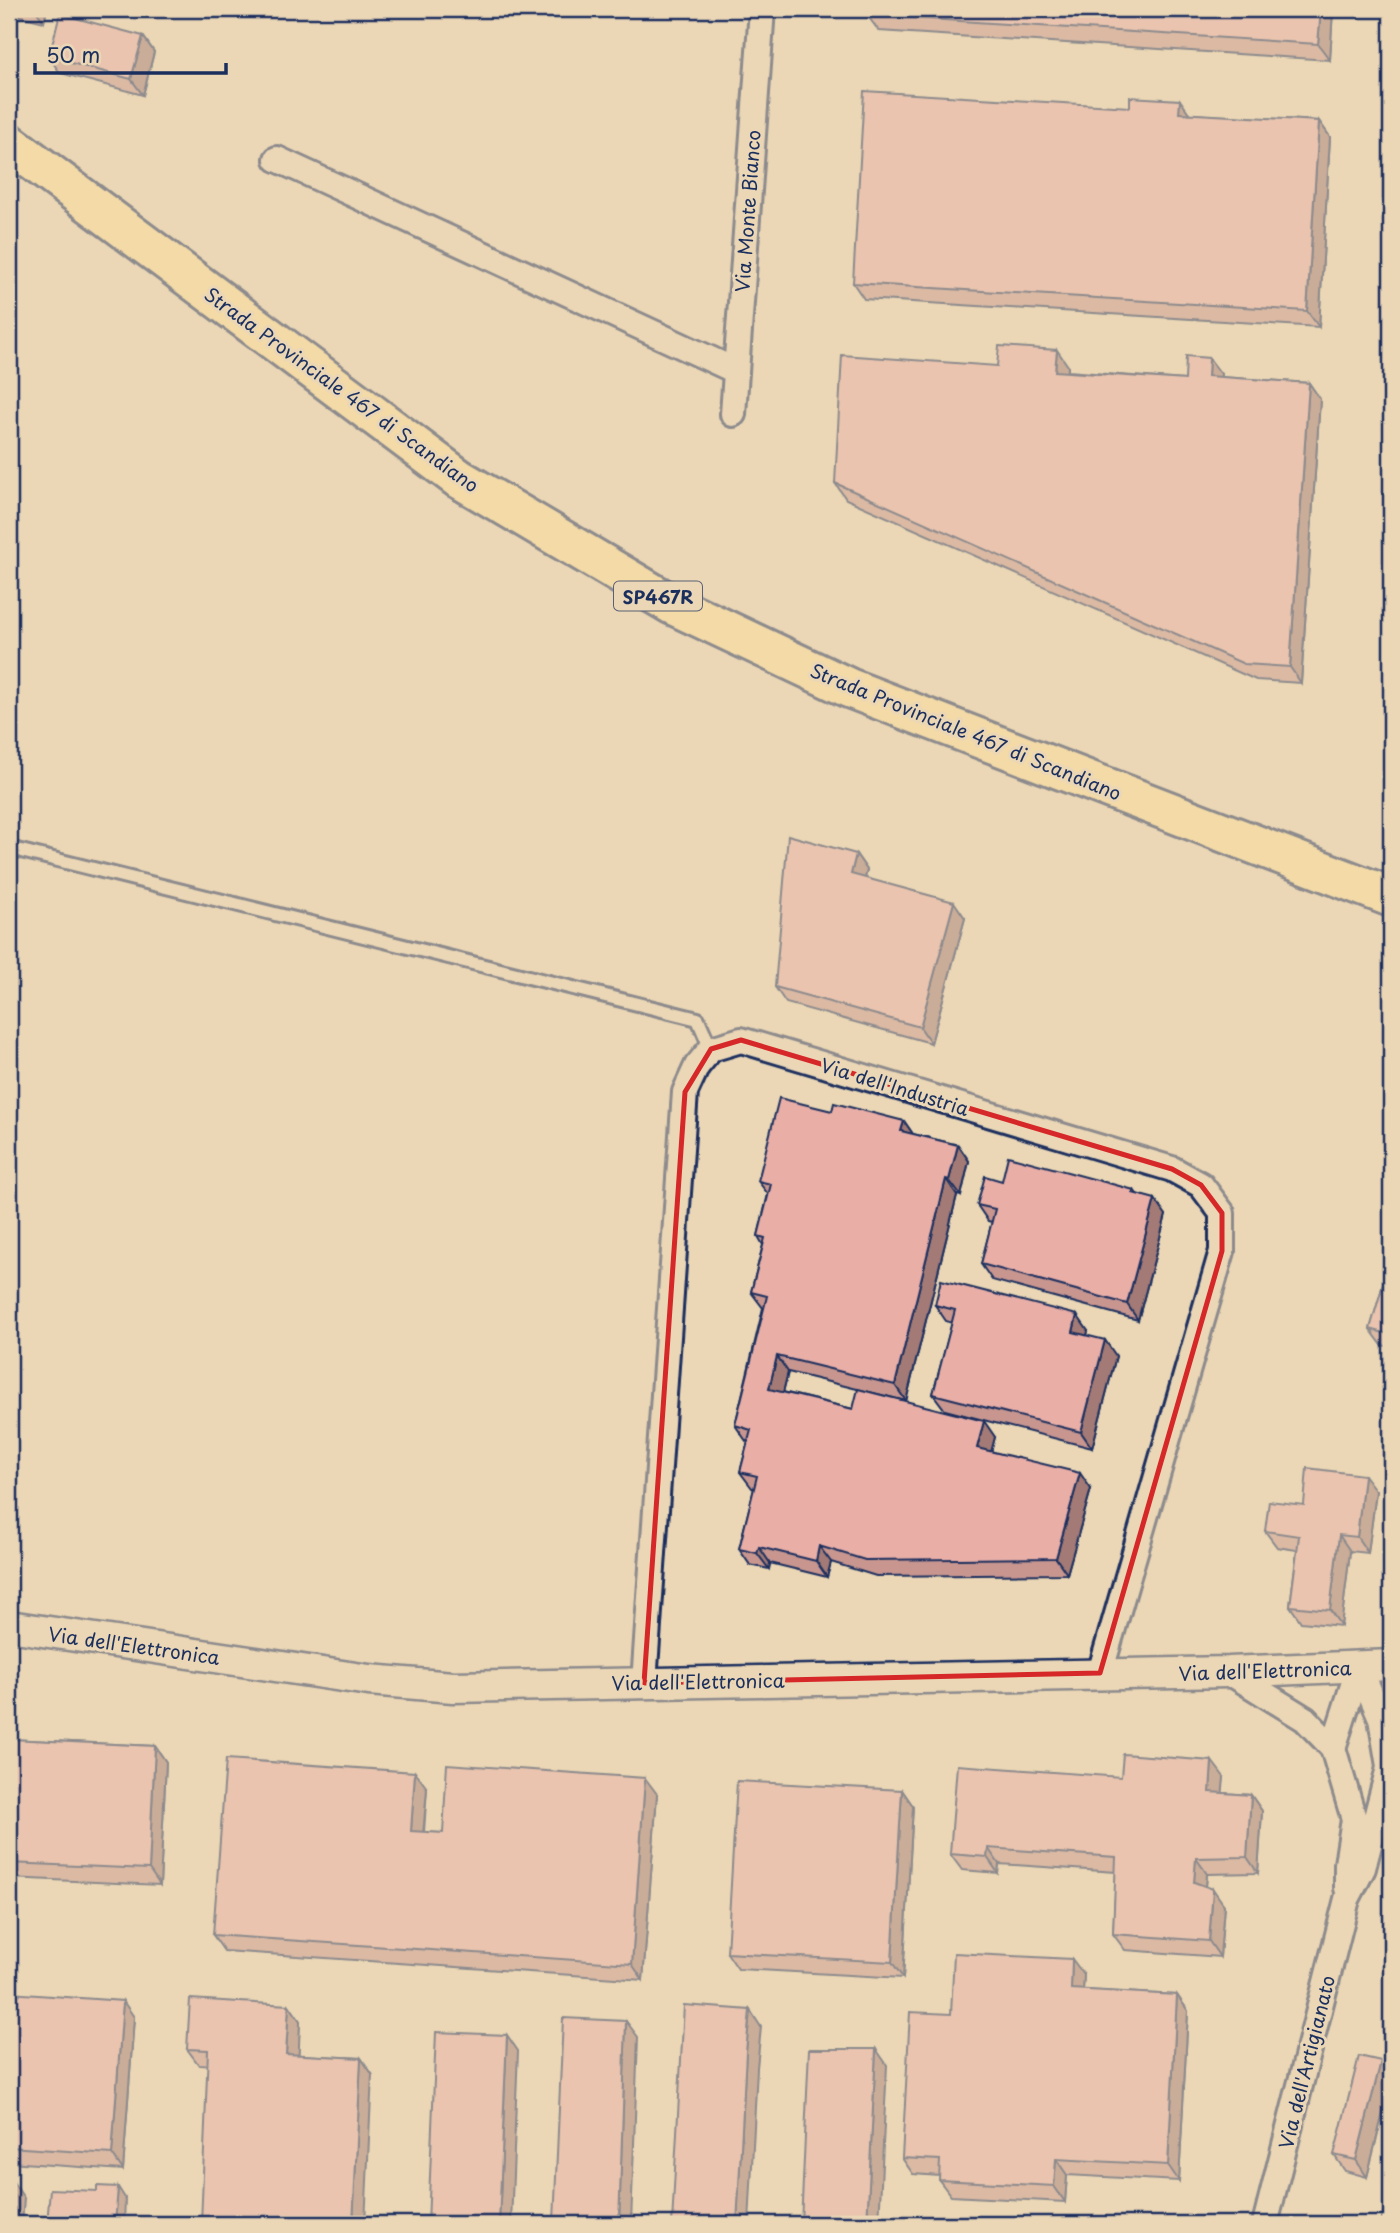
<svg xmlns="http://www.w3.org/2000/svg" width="1400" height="2233" viewBox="0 0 1400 2233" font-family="'Playpen Sans',sans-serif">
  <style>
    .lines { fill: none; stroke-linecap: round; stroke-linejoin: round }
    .service-casing { stroke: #1b2f5e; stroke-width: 18 }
    .minor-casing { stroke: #1b2f5e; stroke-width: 30 }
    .tertiary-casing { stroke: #1b2f5e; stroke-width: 35 }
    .trunk-casing { stroke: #1b2f5e; stroke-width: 44 }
    .service { stroke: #ebd7b5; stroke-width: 12 }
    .minor { stroke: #ebd7b5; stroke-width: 24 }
    .tertiary { stroke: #ebd7b5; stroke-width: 30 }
    .trunk { stroke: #fdde96; stroke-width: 38 }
    .wall { fill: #c8968f; stroke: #1b2f5e; stroke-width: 2 }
    .shaded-wall { fill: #a37a74; stroke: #1b2f5e; stroke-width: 2 }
    .building { fill: #e9aea6; stroke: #1b2f5e; stroke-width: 2 }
    .marked { fill: none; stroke: #d62828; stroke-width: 5; stroke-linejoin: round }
    .labels { text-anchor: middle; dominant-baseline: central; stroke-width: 6; stroke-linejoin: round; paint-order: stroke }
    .shield { fill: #ebd7b5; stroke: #596178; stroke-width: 2 }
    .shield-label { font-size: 18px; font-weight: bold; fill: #1b2f5e }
    .street-label { font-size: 19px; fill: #1b2f5e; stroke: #ebd7b5 }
  </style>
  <rect width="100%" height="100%" fill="#ebd7b5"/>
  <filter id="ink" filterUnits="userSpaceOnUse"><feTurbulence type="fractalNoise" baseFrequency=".0143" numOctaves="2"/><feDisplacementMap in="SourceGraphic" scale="14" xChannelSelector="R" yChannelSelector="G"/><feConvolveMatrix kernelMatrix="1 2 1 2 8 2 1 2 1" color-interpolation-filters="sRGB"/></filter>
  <g filter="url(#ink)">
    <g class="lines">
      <defs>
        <polyline id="service" points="9,848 698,1019 711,1049"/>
        <g id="minor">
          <polyline points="277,159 736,371"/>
          <polyline points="733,414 762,9"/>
          <polyline points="1359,1667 1381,1718 1389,1766"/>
          <polyline points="1229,1672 1305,1719 1333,1748 1354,1819 1347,1864 1347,1888"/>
          <polyline points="644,1683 685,1092 697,1066 711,1049 741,1040 1172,1169 1201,1185 1222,1213 1222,1251 1100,1673"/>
          <polyline points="1333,1748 1359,1667"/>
          <polyline points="1265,2224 1347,1899 1363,1868 1391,1760"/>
        </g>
        <polyline id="tertiary" points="9,1626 369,1680 453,1687 1229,1672 1391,1665"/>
        <polyline id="trunk" points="9,143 458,478 671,604 849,688 1391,897"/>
      </defs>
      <use href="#service" class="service-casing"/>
      <use href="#minor" class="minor-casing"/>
      <use href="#tertiary" class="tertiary-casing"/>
      <use href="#trunk" class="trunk-casing"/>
      <use href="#service" class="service"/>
      <use href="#minor" class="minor"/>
      <use href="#tertiary" class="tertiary"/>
      <use href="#trunk" class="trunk"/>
    </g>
    <g class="wall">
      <polygon points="9,9 47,9 44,22 9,13"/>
      <polygon points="868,9 1333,9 1330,60 879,31 867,15"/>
      <polygon points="143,36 154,52 143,95 60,73 49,57"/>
      <polygon points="1190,114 1319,121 1330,137 1319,327 864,299 853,283"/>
      <polygon points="997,366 1068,366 1068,371 1185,380 1221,374 1220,377 1309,383 1320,399 1301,683 1256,680 846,499 835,483"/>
      <polygon points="856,854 867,870 865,878 965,918 931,1043 786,1003 775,987"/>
      <polygon points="832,1111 904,1121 913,1134 958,1145 969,1161 961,1196 957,1195 906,1401 788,1372 783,1392 853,1409 995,1437 991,1451 1091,1489 1067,1574 876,1576 831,1562 827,1577 770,1563 769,1569 750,1565 739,1549 754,1489 752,1488 740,1472 748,1442 746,1441 735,1425 763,1308 751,1292 763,1245 758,1236 768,1194 758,1181"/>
      <polygon points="1002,1181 1134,1190 1137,1194 1166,1215 1138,1320 992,1280 981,1264 992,1222 988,1221 977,1205"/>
      <polygon points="1391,1257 1391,1347 1382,1345 1370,1329"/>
      <polygon points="935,1305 1088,1331 1087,1336 1116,1356 1092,1448 945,1410 933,1394 952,1323 946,1321"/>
      <polygon points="1376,1491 1368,1553 1350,1551 1341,1626 1301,1622 1290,1606 1297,1550 1277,1547 1265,1531 1304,1505"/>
      <polygon points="9,1739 155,1746 166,1762 160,1885 9,1878"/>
      <polygon points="1121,1777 1224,1777 1222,1793 1251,1795 1262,1811 1258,1873 1207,1874 1206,1887 1224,1905 1220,1957 1125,1950 1113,1934 1116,1872 999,1864 998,1873 962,1870 950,1854"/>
      <polygon points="427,1788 424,1832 443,1833 657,1794 643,1980 224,1951 213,1935"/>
      <polygon points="902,1790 913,1806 903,1978 738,1969 727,1953"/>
      <polygon points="1084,1975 1083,1990 1177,1995 1188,2011 1179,2181 1067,2175 1065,2202 951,2196 939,2180 940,2176 913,2174 902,2158 951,2014"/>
      <polygon points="9,1993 134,2017 123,2170 9,2162"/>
      <polygon points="289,2005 300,2021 298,2055 361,2058 372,2074 199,2065 187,2049"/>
      <polygon points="1391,2076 1391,2081 1367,2177 1345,2171 1334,2155"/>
    </g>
    <g class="shaded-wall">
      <polygon points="35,9 47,9 44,22"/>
      <polygon points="1321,9 1333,9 1330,60 1318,44"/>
      <polygon points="143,36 154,52 143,95 131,79"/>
      <polygon points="1180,100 1191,116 1179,113"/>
      <polygon points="1319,121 1330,137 1319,327 1307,311"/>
      <polygon points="1057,350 1068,366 1067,387 1055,371"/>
      <polygon points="1209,358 1221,374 1219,392 1208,376"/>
      <polygon points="1309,383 1320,399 1301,683 1290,667"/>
      <polygon points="856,854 867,870 862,890 851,874"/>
      <polygon points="954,902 965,918 931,1043 920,1027"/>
      <polygon points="904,1121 915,1137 901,1131"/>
      <polygon points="958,1145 969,1161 961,1196 949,1180"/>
      <polygon points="946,1179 957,1195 906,1401 895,1385"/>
      <polygon points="1155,1199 1166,1215 1138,1320 1127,1304"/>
      <polygon points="1077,1315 1088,1331 1084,1348 1073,1332"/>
      <polygon points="1105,1340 1116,1356 1092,1448 1081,1432"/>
      <polygon points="777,1356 788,1372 780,1405 769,1389"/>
      <polygon points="984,1421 995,1437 988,1464 977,1448"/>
      <polygon points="1080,1473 1091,1489 1067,1574 1056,1558"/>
      <polygon points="1364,1475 1376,1491 1368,1553 1357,1537"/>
      <polygon points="1339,1535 1350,1551 1341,1626 1330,1610"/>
      <polygon points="819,1546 831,1562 827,1577 816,1561"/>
      <polygon points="759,1547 770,1563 769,1569 757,1553"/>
      <polygon points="155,1746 166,1762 160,1885 149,1869"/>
      <polygon points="1212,1761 1224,1777 1221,1809 1210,1792"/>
      <polygon points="415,1772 427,1788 422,1847 411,1831"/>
      <polygon points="645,1778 657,1794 643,1980 632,1964"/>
      <polygon points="902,1790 913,1806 903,1978 892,1962"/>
      <polygon points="1251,1795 1262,1811 1258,1873 1247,1857"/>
      <polygon points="988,1848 999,1864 998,1873 987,1857"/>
      <polygon points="1196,1858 1207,1874 1205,1898 1194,1882"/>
      <polygon points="1213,1889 1224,1905 1220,1957 1209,1941"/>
      <polygon points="1072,1959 1084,1975 1082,2005 1071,1989"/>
      <polygon points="1177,1995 1188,2011 1179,2181 1168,2165"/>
      <polygon points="123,2001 134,2017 123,2170 112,2154"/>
      <polygon points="289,2005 300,2021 298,2070 286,2054"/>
      <polygon points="750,2010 761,2027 757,2068 749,2224 737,2224 746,2052"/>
      <polygon points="626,2021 638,2037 631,2224 619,2224"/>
      <polygon points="507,2035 518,2051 511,2224 499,2224"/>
      <polygon points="876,2049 887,2065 879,2224 867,2224"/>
      <polygon points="361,2058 372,2074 365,2224 353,2224"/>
      <polygon points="1381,2061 1391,2076 1391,2081 1367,2177 1356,2160"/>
      <polygon points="1056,2159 1067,2175 1065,2202 1054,2186"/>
      <polygon points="13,2182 24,2198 22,2224 12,2224 10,2223"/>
      <polygon points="118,2187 125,2198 124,2224 115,2224"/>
    </g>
    <g class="building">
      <polygon points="868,9 1321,9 1318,44 867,15"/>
      <polygon points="60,14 143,36 131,79 49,57"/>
      <polygon points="864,91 1130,107 1130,97 1180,100 1179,113 1319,121 1307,311 853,283"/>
      <polygon points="999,346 1057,350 1055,371 1185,380 1186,356 1209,358 1208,376 1309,383 1290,667 1244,664 835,483 842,355 997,366"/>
      <polygon points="788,835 856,854 851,874 954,902 920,1027 775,987"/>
      <polygon points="779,1098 832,1111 834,1103 904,1121 901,1131 958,1145 949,1180 946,1179 895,1385 777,1356 769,1389 853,1409 858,1389 984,1421 977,1448 1080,1473 1056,1558 865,1560 819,1546 816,1561 759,1547 757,1553 739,1549 757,1476 740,1472 751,1430 735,1425 767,1296 751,1292 765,1238 758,1236 771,1184 758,1181"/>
      <polygon points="1008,1156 1134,1190 1133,1193 1155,1199 1127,1304 981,1264 995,1209 977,1205 985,1176 1002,1181"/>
      <polygon points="1391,1257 1391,1335 1370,1329"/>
      <polygon points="941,1280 1077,1315 1073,1332 1105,1340 1081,1432 933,1394 955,1310 935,1305"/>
      <polygon points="1307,1468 1364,1475 1357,1537 1339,1535 1330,1610 1290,1606 1299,1536 1265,1531 1269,1501 1304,1505"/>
      <polygon points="9,1739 155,1746 149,1869 9,1863"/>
      <polygon points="1123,1754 1212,1761 1210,1792 1251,1795 1247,1857 1196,1858 1194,1882 1213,1889 1209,1941 1113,1934 1116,1857 988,1848 987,1857 950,1854 957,1765 1121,1777"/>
      <polygon points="226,1759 415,1772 411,1831 443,1833 447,1764 645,1778 632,1964 213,1935"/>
      <polygon points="737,1781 902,1790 892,1962 727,1953"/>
      <polygon points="954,1953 1072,1959 1071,1989 1177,1995 1168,2165 1056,2159 1054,2186 939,2180 940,2160 902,2158 910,2012 951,2014"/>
      <polygon points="9,1993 123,2001 112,2154 9,2147"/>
      <polygon points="190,1999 289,2005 286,2054 361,2058 353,2224 201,2224 208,2050 187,2049"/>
      <polygon points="684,2005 750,2010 746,2052 737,2224 672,2224"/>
      <polygon points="563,2018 626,2021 619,2224 563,2224 563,2223 554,2222"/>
      <polygon points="436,2032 507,2035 499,2224 428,2224"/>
      <polygon points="809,2049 876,2049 867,2224 801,2224"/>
      <polygon points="1359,2056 1381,2061 1356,2160 1334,2155"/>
      <polygon points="1391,2177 1391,2224 1381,2224"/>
      <polygon points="9,2182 13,2182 10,2223 9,2223"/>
      <polygon points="97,2186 118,2187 115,2224 47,2224 50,2189 97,2191"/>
    </g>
  </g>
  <path d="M0 0H1400V2233H0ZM741,1040L1172,1169L1201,1185L1222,1213V1251L1100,1673L644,1683L685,1092L711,1049Z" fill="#ebd7b5" fill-opacity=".55" fill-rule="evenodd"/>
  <path class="marked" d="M741,1040L1172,1169L1201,1185L1222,1213V1251L1100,1673L644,1683L685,1092L711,1049Z"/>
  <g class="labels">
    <rect class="shield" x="614" y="581.5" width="88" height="29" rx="5"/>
    <g class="shield-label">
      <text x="658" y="596">SP467R</text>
    </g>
    <g class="street-label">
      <text transform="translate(747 211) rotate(-86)">Via Monte Bianco</text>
      <text transform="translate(342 389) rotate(36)">Strada Provinciale 467 di Scandiano</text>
      <text transform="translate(966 731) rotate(22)">Strada Provinciale 467 di Scandiano</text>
      <text transform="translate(895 1086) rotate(17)">Via dell'Industria</text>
      <text transform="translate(134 1645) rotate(8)">Via dell'Elettronica</text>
      <text transform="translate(1265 1670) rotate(-2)">Via dell'Elettronica</text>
      <text transform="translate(698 1681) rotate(-1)">Via dell'Elettronica</text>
      <text transform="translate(1306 2062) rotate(-76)">Via dell'Artigianato</text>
    </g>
  </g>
  <rect width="1400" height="2233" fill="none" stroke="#ebd7b5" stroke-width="35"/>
  <rect x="18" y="18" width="1365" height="2198" fill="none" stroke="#1b2f5e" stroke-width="2.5" filter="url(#ink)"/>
  <path d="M35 63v10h191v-10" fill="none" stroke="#1b2f5e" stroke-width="3.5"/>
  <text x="46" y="63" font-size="21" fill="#1b2f5e" stroke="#ebd7b5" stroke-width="5" paint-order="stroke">50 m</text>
</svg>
